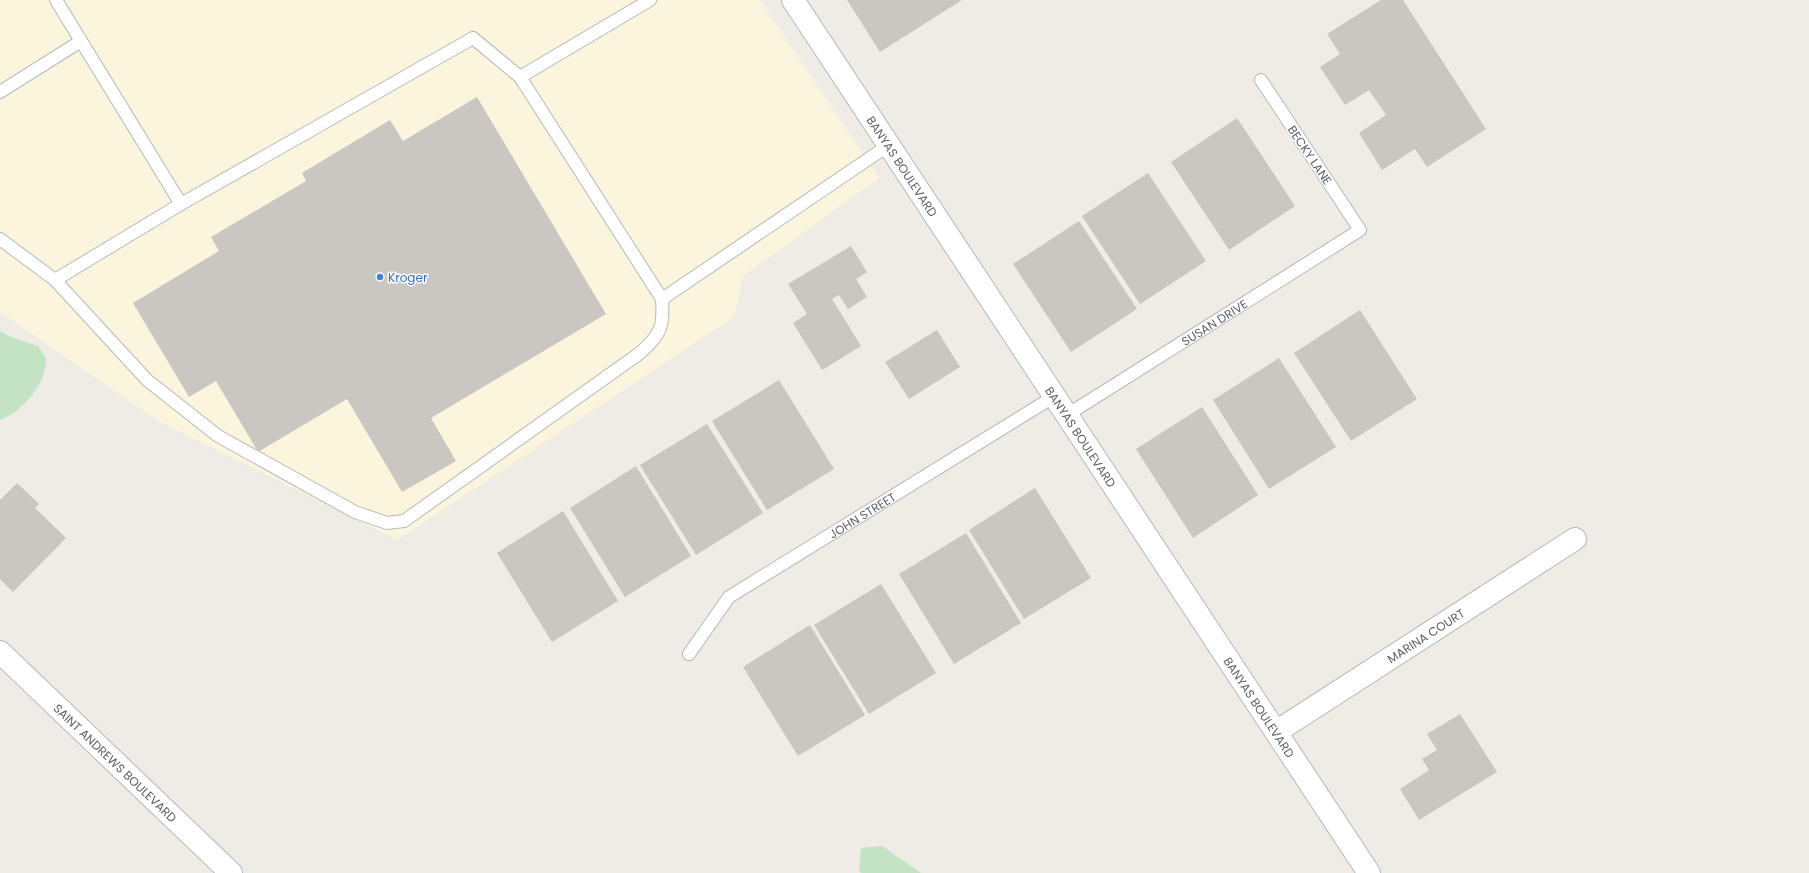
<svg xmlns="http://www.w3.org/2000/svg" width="1809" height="873" viewBox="0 0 1809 873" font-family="Poppins,sans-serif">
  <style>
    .commercial { fill: #fbf5de }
    .green { fill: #c4e3c5 }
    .building { fill: #cac7c2 }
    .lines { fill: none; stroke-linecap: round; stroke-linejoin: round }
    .lane-casing { stroke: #b6b7bb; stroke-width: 14 }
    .street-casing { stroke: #b6b7bb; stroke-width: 24 }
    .lane { stroke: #fff; stroke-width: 12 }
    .street { stroke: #fff; stroke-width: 22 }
    .shop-dot { fill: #3f7fe0; stroke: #fff; stroke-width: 1.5 }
    .labels { text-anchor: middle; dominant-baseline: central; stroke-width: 3; stroke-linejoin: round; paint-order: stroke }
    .street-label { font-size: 12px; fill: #5d6064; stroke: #fff }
    .shop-label { font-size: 12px; fill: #366cbe; stroke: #fff; text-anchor: start }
  </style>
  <rect width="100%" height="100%" fill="#eeece5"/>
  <polygon class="commercial" points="0,0 760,0 879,178 743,276 734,317 397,540 157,420 0,312"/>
  <g class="green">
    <path d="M0,331L11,337L38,346L46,358C45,365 45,373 42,379C33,397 18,413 0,420Z"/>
    <polygon points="882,846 921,873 861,873 859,870 861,848"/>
  </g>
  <g class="building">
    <polygon points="847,0 962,0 880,52"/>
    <polygon points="1381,0 1403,0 1486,129 1427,167 1415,149 1382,170 1359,133 1386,115 1369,90 1345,105 1320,67 1340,54 1327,34"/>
    <polygon points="477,97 606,314 431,418 456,461 402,492 347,399 258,452 216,381 189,397 133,303 219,251 211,237 306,181 302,173 390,120 403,141"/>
    <polygon points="1237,118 1295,206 1229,250 1171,162"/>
    <polygon points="1148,173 1206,261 1140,304 1082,216"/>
    <polygon points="1079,221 1137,309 1071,352 1013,264"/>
    <polygon points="851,246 867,272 856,279 867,297 848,309 839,295 832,299 861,346 822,370 793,323 807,314 788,284"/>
    <polygon points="1360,310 1417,399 1351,441 1294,353"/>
    <polygon points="937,330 960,367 909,399 885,362"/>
    <polygon points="1279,358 1336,447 1269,489 1213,400"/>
    <polygon points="779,380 834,469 767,510 712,421"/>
    <polygon points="1202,407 1258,495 1193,538 1136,449"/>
    <polygon points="707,424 763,513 696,555 640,465"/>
    <polygon points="636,466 691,556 625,597 570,508"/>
    <polygon points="17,483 39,504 35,508 66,538 13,592 0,579 0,500"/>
    <polygon points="1035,488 1091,578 1024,619 969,530"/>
    <polygon points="563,511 618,601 552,642 497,553"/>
    <polygon points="966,533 1021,623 954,664 899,574"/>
    <polygon points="881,584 936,673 869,714 814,625"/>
    <polygon points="810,625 865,715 798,756 743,667"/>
    <polygon points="1460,714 1497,772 1419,820 1400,789 1429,770 1422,759 1437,750 1427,734"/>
  </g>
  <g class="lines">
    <defs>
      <g id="lane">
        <polyline points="56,0 181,204"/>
        <polyline points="520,77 650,0"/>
        <polyline points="0,92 81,41"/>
        <path d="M0,239L55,280L147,380L218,436L355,512L387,523L404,521L640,353C661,334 664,327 662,299"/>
        <polyline points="55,280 181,204 473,38 520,77 662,299 889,145"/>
        <path id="s1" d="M1067,415L1360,230L1261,80"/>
        <path id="s2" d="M689,654L729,597L1055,396"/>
      </g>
      <g id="street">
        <path id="s3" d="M793,0L1369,873"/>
        <path id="s4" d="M0,652L231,873"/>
        <path id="s5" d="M1276,732L1575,539"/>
      </g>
    </defs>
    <use href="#lane" class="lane-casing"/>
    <use href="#street" class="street-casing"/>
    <use href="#lane" class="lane"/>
    <use href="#street" class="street"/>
  </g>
  <circle class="shop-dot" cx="380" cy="277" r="4"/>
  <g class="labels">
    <g class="street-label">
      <text transform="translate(1310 155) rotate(56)">BECKY LANE</text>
      <text stroke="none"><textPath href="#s3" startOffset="199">BANYAS BOULEVARD</textPath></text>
      <text stroke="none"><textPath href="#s1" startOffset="174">SUSAN DRIVE</textPath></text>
      <text stroke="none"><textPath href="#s3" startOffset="523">BANYAS BOULEVARD</textPath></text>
      <text stroke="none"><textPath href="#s2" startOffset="226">JOHN STREET</textPath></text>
      <text stroke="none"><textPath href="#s5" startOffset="178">MARINA COURT</textPath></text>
      <text stroke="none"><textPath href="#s3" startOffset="847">BANYAS BOULEVARD</textPath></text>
      <text stroke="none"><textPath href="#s4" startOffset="160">SAINT ANDREWS BOULEVARD</textPath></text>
    </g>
    <g class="shop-label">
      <text x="388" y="277">Kroger</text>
    </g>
  </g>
</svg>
